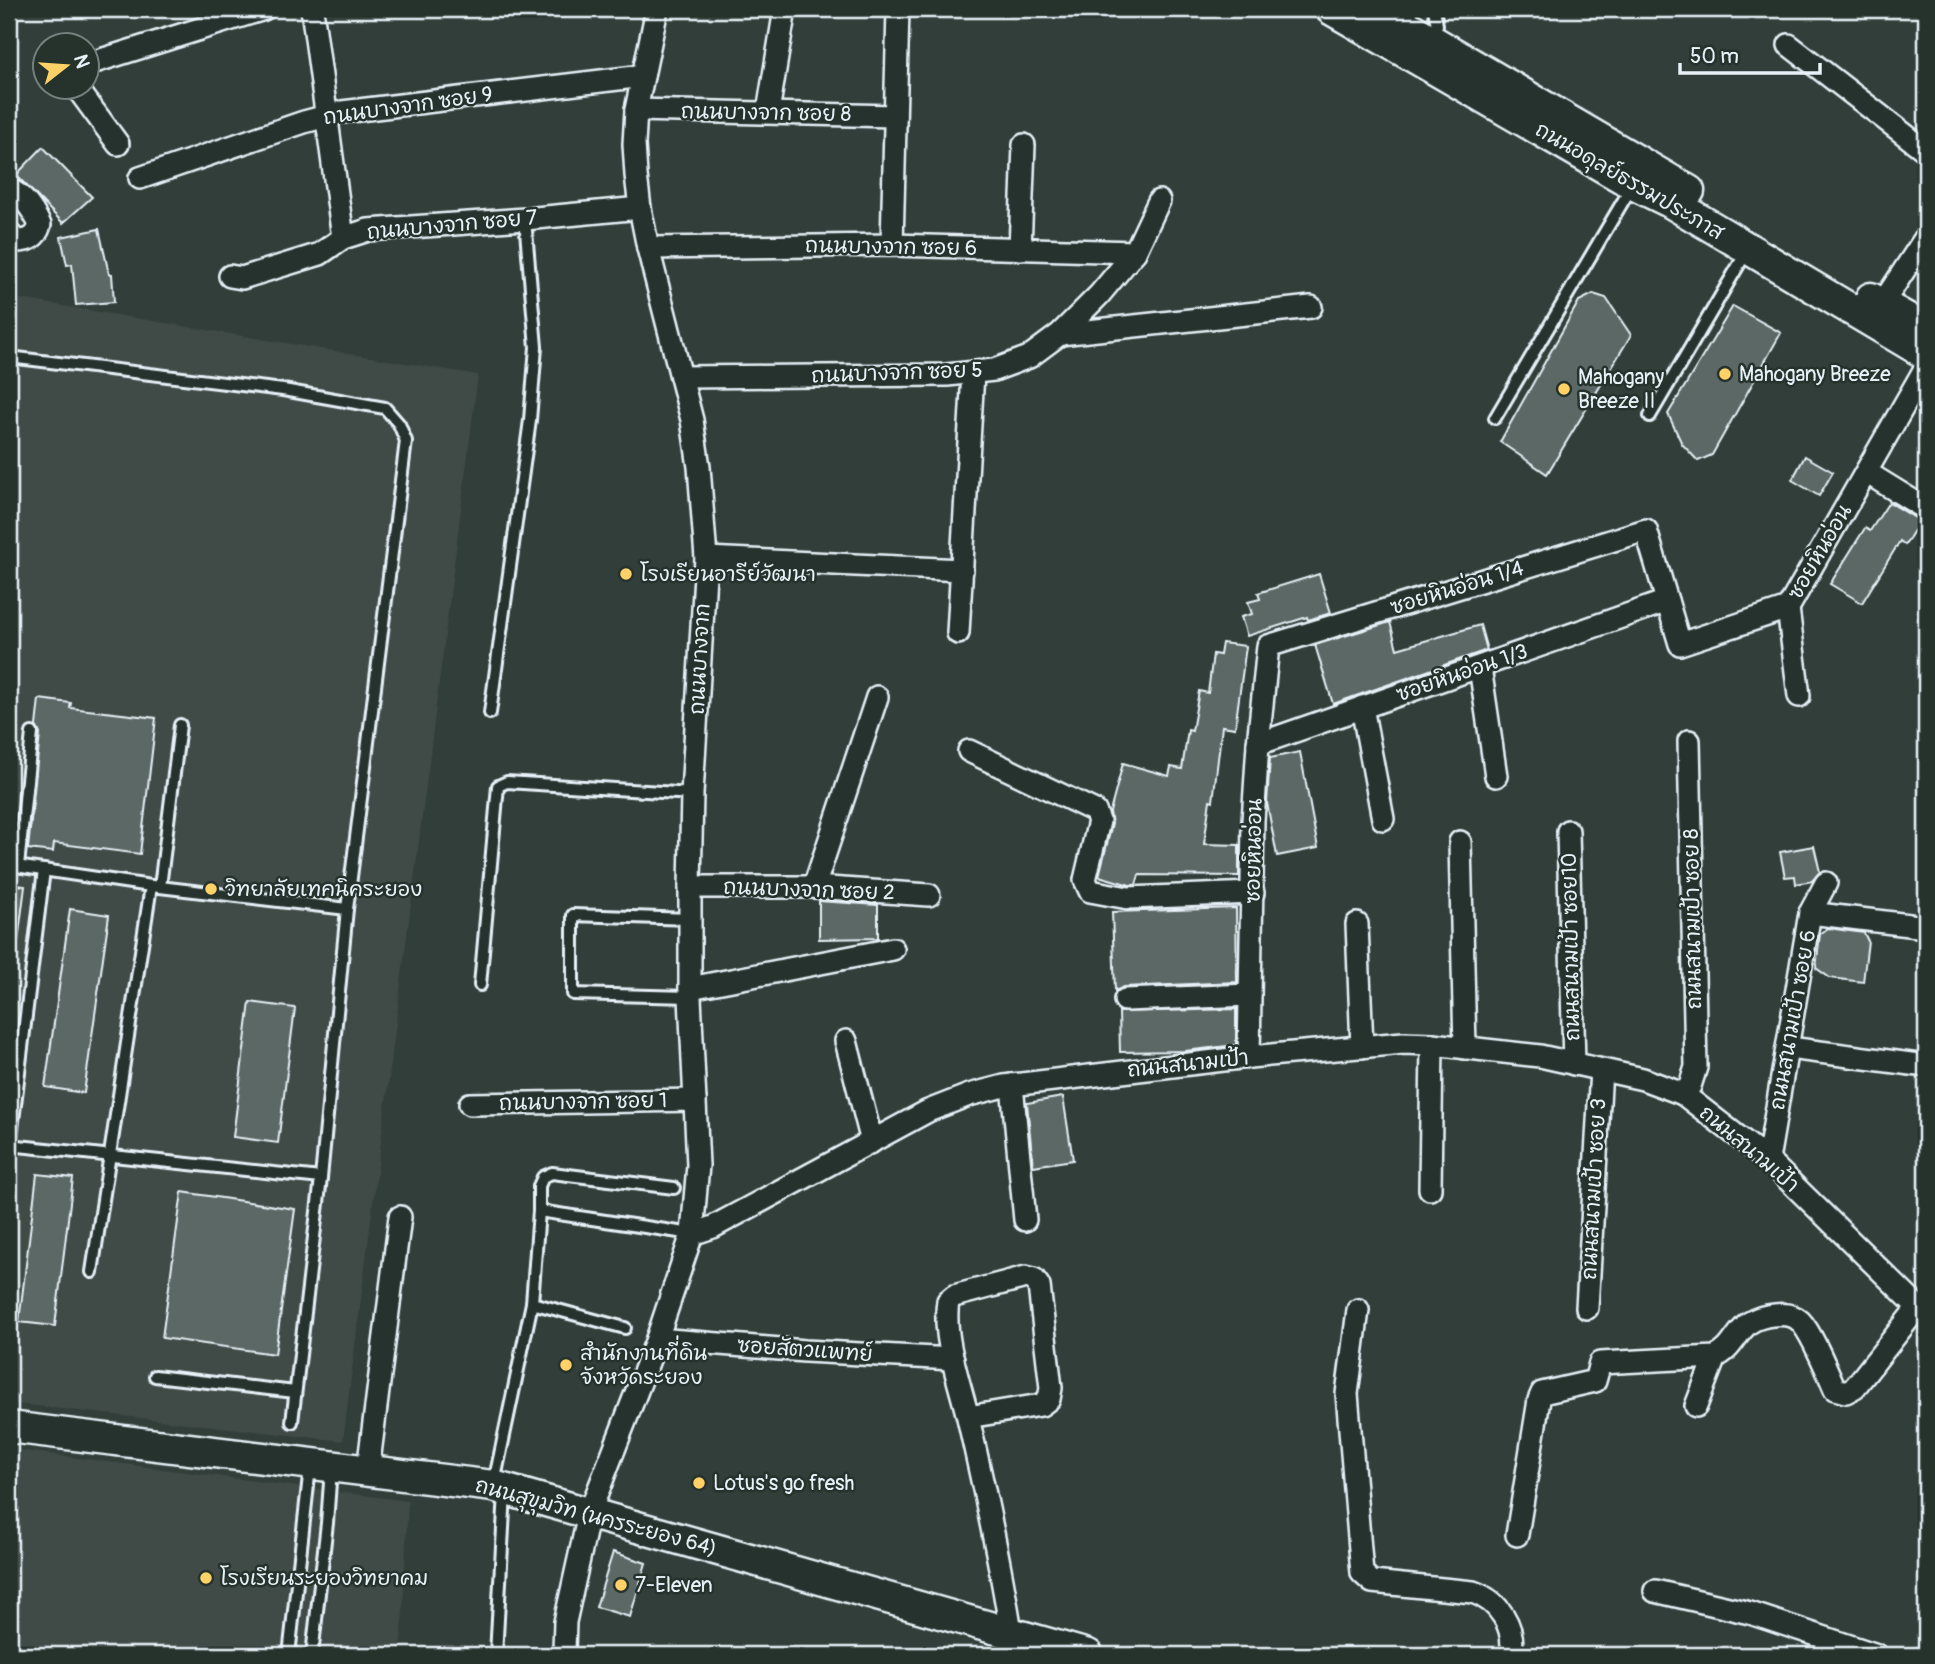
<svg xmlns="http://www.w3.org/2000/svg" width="1935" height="1664" viewBox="0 0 1935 1664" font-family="Pangolin,'Playpen Sans Thai',sans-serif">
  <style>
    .built { fill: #3f4b46 }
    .building { fill: #5c6865; stroke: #e8f1f8; stroke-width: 2 }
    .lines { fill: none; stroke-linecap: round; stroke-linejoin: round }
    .lane-casing { stroke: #e8f1f8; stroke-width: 16 }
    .street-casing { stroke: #e8f1f8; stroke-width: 26 }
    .secondary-casing { stroke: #e8f1f8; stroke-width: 35 }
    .lane { stroke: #26332d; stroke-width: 10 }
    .street { stroke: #26332d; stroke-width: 21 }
    .secondary { stroke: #26332d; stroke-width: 30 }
    .poi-dot { fill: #ffd166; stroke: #26332d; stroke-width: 2.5 }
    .labels { text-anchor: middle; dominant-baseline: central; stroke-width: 5; stroke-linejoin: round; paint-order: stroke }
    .street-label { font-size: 21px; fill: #e8f1f8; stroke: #26332d }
    .poi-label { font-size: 21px; fill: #e8f1f8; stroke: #26332d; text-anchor: start }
  </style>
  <rect width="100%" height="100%" fill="#323e39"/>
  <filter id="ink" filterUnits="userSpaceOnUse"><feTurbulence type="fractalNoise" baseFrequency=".0143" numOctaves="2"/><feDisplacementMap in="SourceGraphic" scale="14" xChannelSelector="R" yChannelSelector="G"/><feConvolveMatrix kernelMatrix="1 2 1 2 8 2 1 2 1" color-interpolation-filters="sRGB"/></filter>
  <g filter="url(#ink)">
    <g class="built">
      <polygon points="9,297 478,375 343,1441 9,1403"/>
      <polygon points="9,1449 408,1501 401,1655 9,1655"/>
    </g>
    <g class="building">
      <polygon points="43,147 92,197 63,223 16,175"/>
      <polygon points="99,229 109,274 112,274 114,302 76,305 72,264 67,265 61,237"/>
      <polygon points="1593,294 1606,298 1631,335 1547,474 1500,442 1579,301"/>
      <polygon points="1733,306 1781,333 1712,455 1698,461 1682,444 1668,414"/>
      <polygon points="1805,456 1833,472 1819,496 1792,480"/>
      <polygon points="1889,502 1920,521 1905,545 1900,541 1862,603 1830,584 1865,528 1870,531"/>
      <polygon points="1319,574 1331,613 1308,620 1307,617 1247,636 1241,617 1252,614 1248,602 1260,599 1258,593"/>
      <polygon points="1390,622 1397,649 1480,625 1487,650 1333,704 1315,645"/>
      <polygon points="1222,643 1246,646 1235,728 1222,726 1213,801 1210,800 1204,844 1239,845 1239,876 1139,875 1136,885 1130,885 1099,876 1112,824 1110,812 1123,763 1169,776 1171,767 1182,769 1188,730 1192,731 1199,691 1208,693 1213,654 1220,655"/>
      <polygon points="39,699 71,703 70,708 156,718 140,854 54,843 53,852 28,849 40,734 36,726"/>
      <polygon points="1300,752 1318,848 1277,856 1267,803 1270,758"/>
      <polygon points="1814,846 1820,872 1812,881 1796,884 1795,876 1785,877 1780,852"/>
      <polygon points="9,884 25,886 18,941 9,940"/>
      <polygon points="819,901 878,905 878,938 819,939"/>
      <polygon points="1236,908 1237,982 1124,987 1115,991 1112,912"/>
      <polygon points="70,909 109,915 84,1093 45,1087"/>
      <polygon points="1828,928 1864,933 1868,941 1863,982 1830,978 1816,968 1820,934"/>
      <polygon points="250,1002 295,1008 278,1143 233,1137"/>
      <polygon points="1236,1009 1236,1045 1185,1051 1120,1052 1119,1012"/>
      <polygon points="1063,1097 1073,1160 1033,1166 1027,1103"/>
      <polygon points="37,1174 73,1178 55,1326 19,1322"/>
      <polygon points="182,1192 295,1209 275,1354 162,1338"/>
      <polygon points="613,1552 646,1563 630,1617 596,1607"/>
    </g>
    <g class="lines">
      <defs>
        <g id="lane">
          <polyline points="1431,39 1437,25 1434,9"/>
          <polyline points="9,357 283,390 385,408 399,424 406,441 347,909 321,1178 292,1422"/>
          <polyline points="1650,416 1747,251"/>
          <polyline points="1495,418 1632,186"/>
          <polyline points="490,713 530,420 536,347 525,219"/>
          <polyline points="9,865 151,886 347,909"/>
          <polyline points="18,866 32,733"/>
          <polyline points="160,887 180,725"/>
          <polyline points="480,985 498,786 507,782 692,794"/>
          <polyline points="690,997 573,994 573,915 690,919"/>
          <polyline points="9,1145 321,1178"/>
          <polyline points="9,1153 44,870"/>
          <polyline points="539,1211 539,1186 543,1177 552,1173 674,1188"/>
          <polyline points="92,1272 151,886"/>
          <polyline points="532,1303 625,1328"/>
          <polyline points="155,1376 295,1392"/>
          <polyline points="494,1483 532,1303 539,1211 692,1234"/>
          <polyline points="289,1655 310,1467"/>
          <polyline points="312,1655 327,1523 331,1469"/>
          <polyline points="496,1655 505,1492"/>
        </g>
        <g id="street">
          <polyline points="312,9 343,238"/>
          <polyline points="1789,45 1926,151"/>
          <polyline points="88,64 264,9"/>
          <polyline points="77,88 118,144"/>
          <polyline points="636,110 895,116"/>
          <polyline points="768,112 785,9"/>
          <polyline points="140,178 304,122 342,112 643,76"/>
          <path d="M9,189C24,196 33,210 40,225C36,238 29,241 16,241L9,233"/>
          <polyline points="892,245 898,9"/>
          <polyline points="648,248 892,245 1135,252"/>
          <polyline points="1020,249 1024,145"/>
          <polyline points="230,276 242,278 320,254 343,238 368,230 525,219 640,208"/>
          <polyline points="1882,304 1926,237"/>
          <polyline points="1060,334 1311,307"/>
          <polyline points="681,377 947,375 994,370 1029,357 1060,334 1099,295 1135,252 1159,201"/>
          <polyline points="1866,472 1926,509"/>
          <polyline points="706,558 962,570"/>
          <polyline points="1788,608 1799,696"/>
          <polyline points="958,633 973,373"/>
          <polyline points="1480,667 1496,776"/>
          <polyline points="1362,707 1383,819"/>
          <polyline points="1258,744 1667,601"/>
          <polyline points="969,751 1095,811 1099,821 1085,880 1090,891 1128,898 1253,893"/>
          <polyline points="1568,831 1574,1064"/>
          <polyline points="1460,842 1465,1048"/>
          <polyline points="690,887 814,887 929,895"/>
          <polyline points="814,887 877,697"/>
          <polyline points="1810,913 1926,927"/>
          <polyline points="1357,924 1362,1047"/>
          <polyline points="690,988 893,949"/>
          <polyline points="1125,1000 1250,995"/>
          <polyline points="846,1041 872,1142"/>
          <polyline points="1789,1048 1926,1066"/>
          <polyline points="1249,1057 1253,821 1258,744 1268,646 1646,530 1680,644 1788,608 1926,367"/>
          <polyline points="1012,1085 1025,1220"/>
          <polyline points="1683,1094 1690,1086 1696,1067 1689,741"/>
          <polyline points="470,1104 695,1100"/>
          <polyline points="1768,1160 1810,913 1826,883"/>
          <polyline points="1430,1189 1432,1044"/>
          <polyline points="692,1234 713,1227 928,1111 969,1095 1004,1086 1249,1057 1403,1043 1432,1044 1540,1056 1643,1079 1683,1094 1768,1160 1926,1315"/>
          <polyline points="1587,1308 1601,1070"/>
          <path d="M1358,1310L1347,1394L1362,1573L1372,1582L1473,1592C1499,1601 1516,1627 1511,1655"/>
          <polyline points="657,1339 805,1351 953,1359"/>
          <polyline points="1696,1406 1715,1357"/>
          <path d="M968,1417L1041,1405L1049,1399L1051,1388L1039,1286L1034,1279L1026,1277L954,1296L948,1301C942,1338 961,1386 969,1422C985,1492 1000,1561 1011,1632"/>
          <polyline points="368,1470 400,1217"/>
          <path d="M1517,1535L1539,1400L1542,1393L1595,1381L1600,1363L1715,1357C1732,1350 1735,1334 1749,1323C1761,1315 1789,1310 1800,1321C1812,1333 1828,1373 1835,1389L1846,1392L1855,1387L1918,1307"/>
          <polyline points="1655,1591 1750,1613 1877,1655"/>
          <polyline points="566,1655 564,1650 565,1622 589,1514 657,1339 692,1234 698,1165 690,997 690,887 692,794 706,558 699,467 692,420 648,248 640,208 636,175 634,144 636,110 657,9"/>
        </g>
        <g id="secondary">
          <polyline points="1331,9 1633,184 1670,202 1926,354"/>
          <polyline points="1378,9 1689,191"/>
          <polyline points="1871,298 1926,329"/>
          <polyline points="9,1427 493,1486 1088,1655"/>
        </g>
      </defs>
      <use href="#lane" class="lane-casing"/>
      <use href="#street" class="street-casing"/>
      <use href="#secondary" class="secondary-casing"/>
      <use href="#lane" class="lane"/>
      <use href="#street" class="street"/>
      <use href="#secondary" class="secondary"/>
    </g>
  </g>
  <g class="poi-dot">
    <circle cx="1725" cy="374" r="7"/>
    <circle cx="1564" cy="389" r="7"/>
    <circle cx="626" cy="574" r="7"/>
    <circle cx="211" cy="889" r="7"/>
    <circle cx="566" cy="1365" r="7"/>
    <circle cx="699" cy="1483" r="7"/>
    <circle cx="206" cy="1578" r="7"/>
    <circle cx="621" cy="1585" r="7"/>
  </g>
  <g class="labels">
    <g class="street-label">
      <text transform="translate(408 106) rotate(-8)">ถนนบางจาก ซอย 9</text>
      <text transform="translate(766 113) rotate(1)">ถนนบางจาก ซอย 8</text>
      <text transform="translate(1629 181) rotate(30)">ถนนอดุลย์ธรรมประภาส</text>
      <text transform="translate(452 225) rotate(-5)">ถนนบางจาก ซอย 7</text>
      <text transform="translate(891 247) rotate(1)">ถนนบางจาก ซอย 6</text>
      <text transform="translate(897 373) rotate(-2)">ถนนบางจาก ซอย 5</text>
      <text transform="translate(1820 552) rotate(-60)">ซอยหินอ่อน</text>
      <text transform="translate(1457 588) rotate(-17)">ซอยหินอ่อน 1/4</text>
      <text transform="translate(700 659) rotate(-87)">ถนนบางจาก</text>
      <text transform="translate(1462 673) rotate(-19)">ซอยหินอ่อน 1/3</text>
      <text transform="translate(1254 851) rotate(-89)">ซอยหินอ่อน</text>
      <text transform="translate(809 890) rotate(2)">ถนนบางจาก ซอย 2</text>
      <text transform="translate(1693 919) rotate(-91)">ถนนสนามเป้า ซอย 8</text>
      <text transform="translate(1571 947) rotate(-91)">ถนนสนามเป้า ซอย10</text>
      <text transform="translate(1793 1020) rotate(-80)">ถนนสนามเป้า ซอย 6</text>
      <text transform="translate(1188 1064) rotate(-6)">ถนนสนามเป้า</text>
      <text transform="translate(583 1102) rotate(-1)">ถนนบางจาก ซอย 1</text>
      <text transform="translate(1749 1149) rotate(40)">ถนนสนามเป้า</text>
      <text transform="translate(1594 1189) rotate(-87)">ถนนสนามเป้า ซอย 3</text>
      <text transform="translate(805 1350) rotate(4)">ซอยสัตวแพทย์</text>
      <text transform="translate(596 1517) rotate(15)">ถนนสุขุมวิท (นครระยอง 64)</text>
    </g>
    <g class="poi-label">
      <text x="1739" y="374">Mahogany Breeze</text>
      <text x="1578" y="377">Mahogany<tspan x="1578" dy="24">Breeze II</tspan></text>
      <text x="640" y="574">โรงเรียนอารีย์วัฒนา</text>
      <text x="225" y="889">วิทยาลัยเทคนิคระยอง</text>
      <text x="580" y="1353">สำนักงานที่ดิน<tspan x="580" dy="24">จังหวัดระยอง</tspan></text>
      <text x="713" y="1483">Lotus's go fresh</text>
      <text x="220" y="1578">โรงเรียนระยองวิทยาคม</text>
      <text x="635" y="1585">7-Eleven</text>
    </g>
  </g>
  <rect width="1935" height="1664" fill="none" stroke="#26332d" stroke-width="35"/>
  <rect x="18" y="18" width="1900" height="1629" fill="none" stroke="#e8f1f8" stroke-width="2.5" filter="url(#ink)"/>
  <g transform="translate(66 66) rotate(73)"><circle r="33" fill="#26332d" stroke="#747f7e" stroke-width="2"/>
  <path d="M0-5L12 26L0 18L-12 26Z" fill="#ffd166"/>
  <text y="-10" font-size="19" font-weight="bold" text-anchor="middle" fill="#e8f1f8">N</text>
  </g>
  <path d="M1680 63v10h140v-10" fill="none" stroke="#e8f1f8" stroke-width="3.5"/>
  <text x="1690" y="63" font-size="21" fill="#e8f1f8" stroke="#26332d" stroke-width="5" paint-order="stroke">50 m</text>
</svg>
